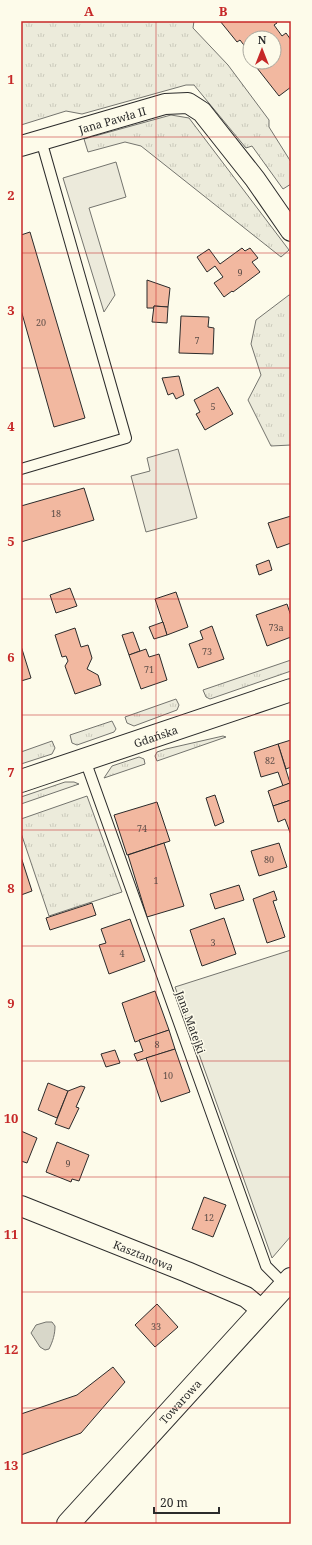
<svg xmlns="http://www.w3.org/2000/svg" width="312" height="1545" viewBox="0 0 312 1545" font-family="'Noto Serif',serif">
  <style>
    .grass { fill: url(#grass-tufts); stroke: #74746e }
    .garden { fill: #ecebdb; stroke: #74746e }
    .parking { fill: #eceadb; stroke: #74746e }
    .water { fill: #d8d7c9; stroke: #74746e }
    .building { fill: #f2b8a0; stroke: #2b2b2b }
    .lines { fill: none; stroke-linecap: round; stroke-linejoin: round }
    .lane-casing { stroke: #2b2b2b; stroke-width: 12 }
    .street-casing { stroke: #2b2b2b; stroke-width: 22 }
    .secondary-casing { stroke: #2b2b2b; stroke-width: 24 }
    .lane { stroke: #fdfbea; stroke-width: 10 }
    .street { stroke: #fdfbea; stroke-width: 20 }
    .secondary { stroke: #fdfbea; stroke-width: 22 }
    .grid { fill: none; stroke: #c62828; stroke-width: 1; stroke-opacity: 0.55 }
    .labels { text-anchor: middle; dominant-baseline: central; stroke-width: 3; stroke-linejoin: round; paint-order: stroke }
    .number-label { font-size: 9px; fill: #5d4e48 }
    .street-label { font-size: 11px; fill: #2b2b2b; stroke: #fdfbea }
    .neatline { fill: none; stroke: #c62828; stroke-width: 1.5 }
    .grid-label { font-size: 13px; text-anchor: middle; font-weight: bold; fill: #c62828 }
  </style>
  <defs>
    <pattern id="grass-tufts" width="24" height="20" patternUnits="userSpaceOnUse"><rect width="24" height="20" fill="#ecebdb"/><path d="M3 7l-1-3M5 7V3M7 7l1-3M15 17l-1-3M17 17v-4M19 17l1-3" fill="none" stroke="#cbcabc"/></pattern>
  </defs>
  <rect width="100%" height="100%" fill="#fdfbea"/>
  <g class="grass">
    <polygon points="21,21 194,21 193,28 228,65 269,120 269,127 291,162 291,184 283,189 252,146 246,148 194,85 186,85 82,114 66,111 21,125"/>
    <polygon points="171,115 189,118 289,250 281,257 141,146 125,142 88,152 84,139"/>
    <polygon points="289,295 291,295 291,445 271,446 248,400 261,375 251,344 256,320"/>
    <polygon points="291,660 291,671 210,699 206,697 203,690"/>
    <polygon points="176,699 179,705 177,710 134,726 127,723 125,717"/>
    <polygon points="112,721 116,729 114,732 77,745 72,743 70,735"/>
    <polygon points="223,736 226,737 157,761 155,756 157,752 166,749"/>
    <polygon points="52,741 55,748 52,754 21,764 21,752"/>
    <polygon points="139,757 144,759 145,764 104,778 112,766"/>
    <polygon points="65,782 74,782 79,784 21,804 21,797"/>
    <polygon points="87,796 122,892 49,916 21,833 21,819"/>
  </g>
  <polygon class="garden" points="291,950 291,1236 272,1258 175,987"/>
  <g class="parking">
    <polygon points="116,162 126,197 89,208 115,295 104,312 63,178"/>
    <polygon points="178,449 197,518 146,532 131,476 150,471 147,458"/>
  </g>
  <path class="water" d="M46,1322H52L55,1326C55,1334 53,1341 49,1349L45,1350L40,1347L31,1333L36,1325Z"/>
  <g class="building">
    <polygon points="220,21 276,21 277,23 274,25 282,36 286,33 291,40 291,87 279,96 257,68 260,66 257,62 274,62 274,38 250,38 250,53 240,40 237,42"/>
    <polygon points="30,232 85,418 54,427 21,310 21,235"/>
    <polygon points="242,248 245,251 250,248 258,258 252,262 260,272 233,292 232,291 224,297 214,283 223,277 215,266 207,272 197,257 209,249 220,264"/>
    <polygon points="147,280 170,288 168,307 154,306 154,308 147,308"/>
    <polygon points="154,306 168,307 167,323 152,322"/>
    <polygon points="181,316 209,317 208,327 214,328 213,354 179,353"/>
    <polygon points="179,376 184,395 176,399 173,393 168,395 162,378"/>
    <polygon points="218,387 233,414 205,430 196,414 200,412 194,400"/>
    <polygon points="84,488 94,520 21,542 21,506"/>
    <polygon points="291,516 291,543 277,548 268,523"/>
    <polygon points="269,560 272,570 259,575 256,565"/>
    <polygon points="70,588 77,606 56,613 50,595"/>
    <polygon points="176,592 188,627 167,635 155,599"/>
    <polygon points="287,604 291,616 291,637 267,646 256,615"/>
    <polygon points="163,622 167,635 154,639 149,627"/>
    <polygon points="212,626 224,659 198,668 189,644 203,639 200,631"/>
    <polygon points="75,628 81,647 88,645 92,658 87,669 98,675 101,685 75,694 65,666 68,661 66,656 62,657 55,635"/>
    <polygon points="133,632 140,651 129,655 122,635"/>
    <polygon points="21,646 31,678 21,681"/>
    <polygon points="146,649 149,657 159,654 167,680 141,689 129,655"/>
    <polygon points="291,740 291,767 286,769 278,744"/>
    <polygon points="278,744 290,783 283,786 278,772 261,777 254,752"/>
    <polygon points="290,783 291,800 273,806 268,791"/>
    <polygon points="215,795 224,822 215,826 206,798"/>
    <polygon points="291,800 291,835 285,819 278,822 273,806"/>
    <polygon points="157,802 170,841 127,855 114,815"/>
    <polygon points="164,843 184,906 147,917 128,855"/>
    <polygon points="279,843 287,867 259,876 251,851"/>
    <polygon points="21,857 32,891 21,895"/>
    <polygon points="239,885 244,900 215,909 210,894"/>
    <polygon points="274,891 277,900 273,901 285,937 267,943 253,899"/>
    <polygon points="92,903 96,915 50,930 46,918"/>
    <polygon points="224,918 236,954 202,966 190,930"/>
    <polygon points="130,919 145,961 109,974 99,945 106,943 101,929"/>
    <polygon points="155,991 169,1030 135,1042 122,1003"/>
    <polygon points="169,1030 175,1049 137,1061 134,1054 143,1051 139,1040"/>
    <polygon points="175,1049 190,1092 161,1102 146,1058"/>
    <polygon points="115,1050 120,1063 106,1067 101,1054"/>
    <polygon points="48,1083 68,1091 57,1118 38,1110"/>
    <polygon points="81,1086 85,1087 76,1107 79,1108 69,1129 55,1124 68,1091"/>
    <polygon points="21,1131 37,1138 27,1163 21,1161"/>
    <polygon points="57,1142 89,1155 79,1181 72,1179 71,1182 46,1172"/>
    <polygon points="204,1197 226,1205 213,1237 192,1229"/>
    <polygon points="157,1304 178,1327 155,1347 135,1325"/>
    <polygon points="113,1367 125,1382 81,1433 21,1455 21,1414 77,1395"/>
  </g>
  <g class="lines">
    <defs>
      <g id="lane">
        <polyline points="21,469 126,438 41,140"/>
        <polyline points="85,760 266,1266 285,1285"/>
      </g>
      <g id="street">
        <path id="s1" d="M21,146L165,104L188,103L202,112L255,179L291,231"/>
        <path id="s2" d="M21,1206L187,1272L246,1297L263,1311"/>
      </g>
      <g id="secondary">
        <path id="s3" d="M21,781L291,690"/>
        <path id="s4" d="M68,1524L291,1279"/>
      </g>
    </defs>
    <use href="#lane" class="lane-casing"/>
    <use href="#street" class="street-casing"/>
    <use href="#secondary" class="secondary-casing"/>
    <use href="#lane" class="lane"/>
    <use href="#street" class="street"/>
    <use href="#secondary" class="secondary"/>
  </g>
  <path class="grid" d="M156,21V1524M21,137H291M21,253H291M21,368H291M21,484H291M21,599H291M21,715H291M21,830H291M21,946H291M21,1061H291M21,1177H291M21,1292H291M21,1408H291"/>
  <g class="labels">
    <g class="number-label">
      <text x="240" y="272">9</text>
      <text x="41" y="322">20</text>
      <text x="197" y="340">7</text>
      <text x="213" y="406">5</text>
      <text x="56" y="513">18</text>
      <text x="276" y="627">73a</text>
      <text x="207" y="651">73</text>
      <text x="149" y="669">71</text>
      <text x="270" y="760">82</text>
      <text x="142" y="828">74</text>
      <text x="269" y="859">80</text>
      <text x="156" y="880">1</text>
      <text x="213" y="942">3</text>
      <text x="122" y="953">4</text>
      <text x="157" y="1044">8</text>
      <text x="168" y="1075">10</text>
      <text x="68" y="1163">9</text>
      <text x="209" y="1217">12</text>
      <text x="156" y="1326">33</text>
    </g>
    <g class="street-label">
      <text stroke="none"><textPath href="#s1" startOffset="95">Jana Pawła II</textPath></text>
      <text stroke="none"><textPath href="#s3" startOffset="142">Gdańska</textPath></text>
      <text transform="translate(191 1022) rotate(70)">Jana Matejki</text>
      <text stroke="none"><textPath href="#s2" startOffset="132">Kasztanowa</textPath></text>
      <text stroke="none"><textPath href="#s4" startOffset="166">Towarowa</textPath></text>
    </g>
  </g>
  <rect width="312" height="1545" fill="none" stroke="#fdfbea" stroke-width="44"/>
  <g transform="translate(262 50)"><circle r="19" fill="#fdfbea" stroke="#a9a89e"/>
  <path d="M0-3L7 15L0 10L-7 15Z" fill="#c62828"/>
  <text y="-6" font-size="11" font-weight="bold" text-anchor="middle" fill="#2b2b2b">N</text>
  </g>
  <path d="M154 1507v6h65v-6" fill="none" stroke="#2b2b2b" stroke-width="2"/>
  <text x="160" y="1507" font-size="12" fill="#2b2b2b" stroke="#fdfbea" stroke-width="3" paint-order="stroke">20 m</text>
  <rect x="22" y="22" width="268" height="1501" class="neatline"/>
  <g class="grid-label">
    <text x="89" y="16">A</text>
    <text x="223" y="16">B</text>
    <text x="11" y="84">1</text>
    <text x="11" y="200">2</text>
    <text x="11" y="315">3</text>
    <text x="11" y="431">4</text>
    <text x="11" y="546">5</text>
    <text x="11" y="662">6</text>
    <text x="11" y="777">7</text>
    <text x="11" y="893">8</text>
    <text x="11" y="1008">9</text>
    <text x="11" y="1123">10</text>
    <text x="11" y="1239">11</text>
    <text x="11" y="1354">12</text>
    <text x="11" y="1470">13</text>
  </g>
</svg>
